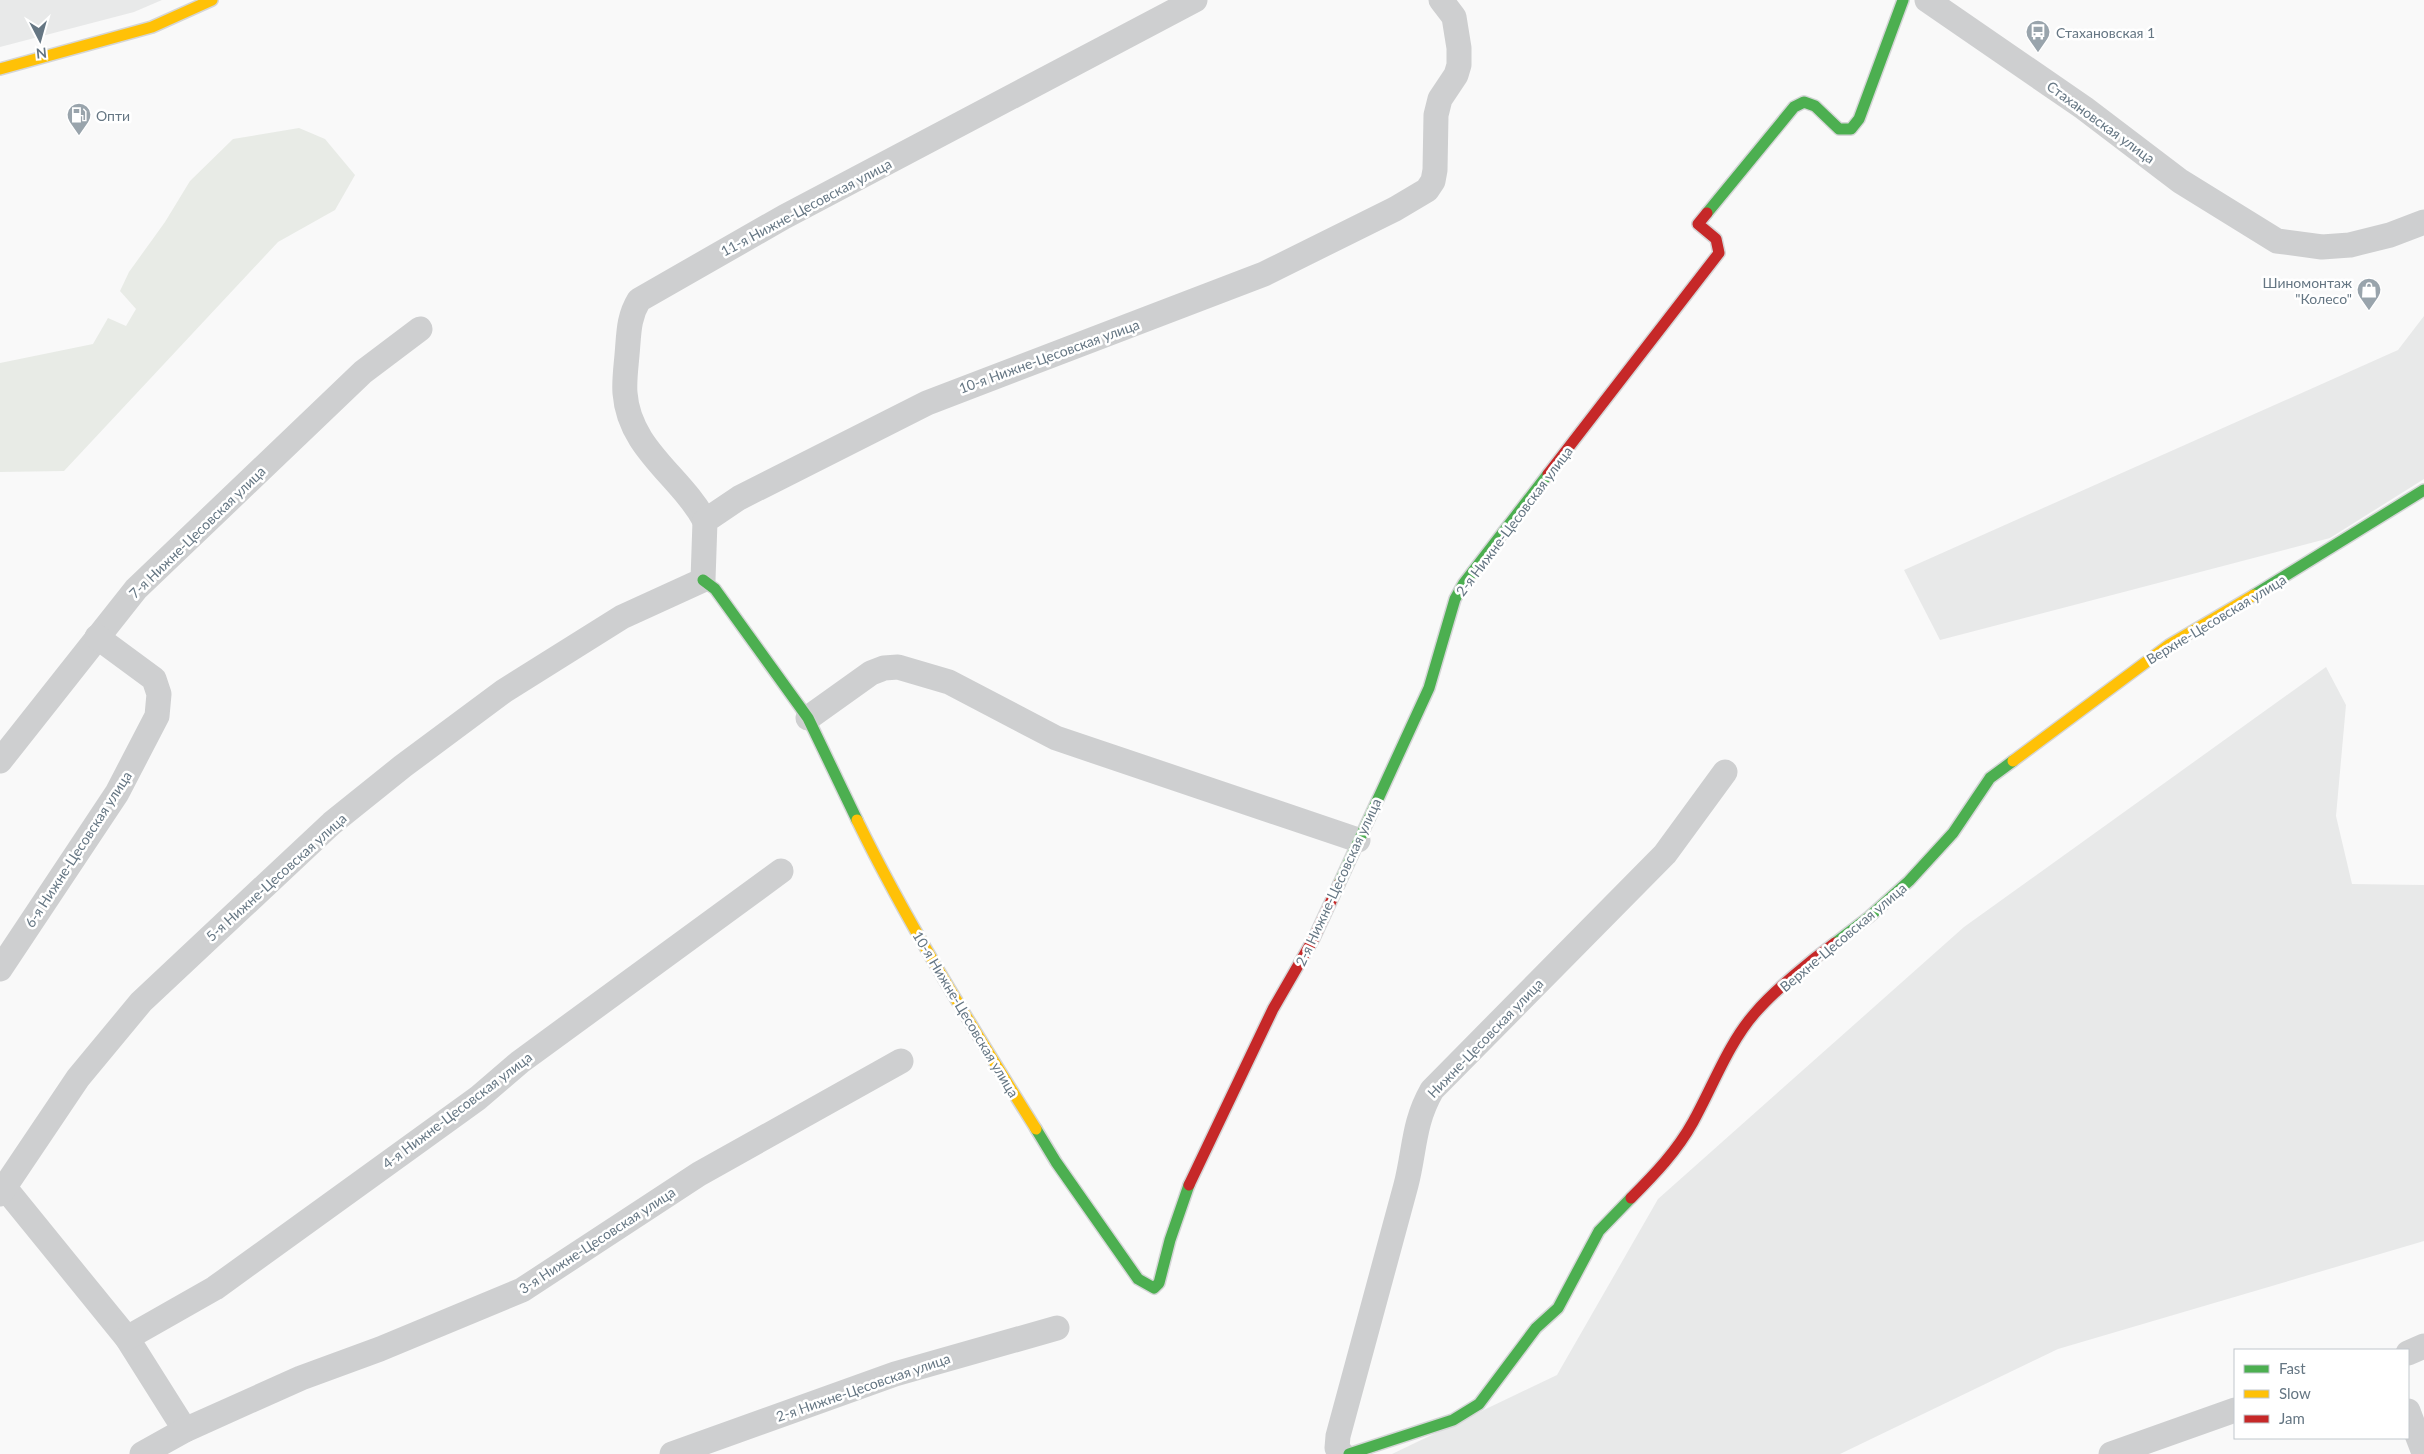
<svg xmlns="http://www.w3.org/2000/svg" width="2424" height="1454" viewBox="0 0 2424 1454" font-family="Lato,sans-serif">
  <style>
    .built { fill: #e8e9e9 }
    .green { fill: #e8ebe6 }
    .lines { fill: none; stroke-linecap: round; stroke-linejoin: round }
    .fast-casing { stroke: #d5d6d7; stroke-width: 14 }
    .slow-casing { stroke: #d5d6d7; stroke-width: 14 }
    .jam-casing { stroke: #d5d6d7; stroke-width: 14 }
    .street { stroke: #cecfd0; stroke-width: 25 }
    .fast { stroke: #4caf50; stroke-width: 11 }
    .slow { stroke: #ffc107; stroke-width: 11 }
    .jam { stroke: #c62828; stroke-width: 11 }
    .labels { text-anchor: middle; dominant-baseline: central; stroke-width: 5; stroke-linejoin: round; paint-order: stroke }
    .poi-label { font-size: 14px; fill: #657683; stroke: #fff; text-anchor: start }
    .street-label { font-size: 14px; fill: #657683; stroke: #fff }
  </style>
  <rect width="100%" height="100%" fill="#f9f9f9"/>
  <g class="built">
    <polygon points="0,0 162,0 134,12 0,47"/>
    <polygon points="2424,316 2424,479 2330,538 1940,640 1904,570 2398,350"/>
    <polygon points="2326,667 2346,705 2336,816 2352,884 2424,885 2424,1241 2058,1349 1840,1454 1392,1454 1557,1375 1658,1199 1964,927"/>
  </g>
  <polygon class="green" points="299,128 325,139 355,175 335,210 278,242 64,471 0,472 0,363 93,344 108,318 126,326 136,309 120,291 129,272 165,222 190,181 233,139"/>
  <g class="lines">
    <defs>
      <g id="fast">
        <polyline points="1707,213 1794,107 1804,102 1815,106 1839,129 1851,129 1859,119 1903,0"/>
        <polyline points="703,580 715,589 808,718 857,820"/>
        <polyline points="2254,595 2424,490"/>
        <polyline points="1339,884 1429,688 1455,599 1464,583 1548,474"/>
        <polyline points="1835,943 1869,917 1909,881 1953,833 1990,778 2013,761"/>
        <polyline points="1036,1129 1056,1162 1138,1279 1154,1288 1159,1283 1170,1240 1189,1185"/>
        <polyline points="1349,1454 1453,1420 1479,1404 1536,1328 1558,1308 1599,1231 1631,1198"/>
      </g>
      <g id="slow">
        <polyline points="0,69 152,27 212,0"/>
        <polyline points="2013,761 2169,645 2254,595"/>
        <path d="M857,820C909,927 973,1028 1036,1129"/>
      </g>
      <g id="jam">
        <polyline points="1548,474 1719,253 1716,239 1698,224 1707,213"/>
        <polyline points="1189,1185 1273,1009 1314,938 1339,884"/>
        <path d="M1631,1198C1655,1174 1677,1151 1693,1122C1713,1086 1728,1044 1755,1013C1775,990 1810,961 1835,943"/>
      </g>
    </defs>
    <use href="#fast" class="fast-casing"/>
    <use href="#slow" class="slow-casing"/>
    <use href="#jam" class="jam-casing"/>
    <g class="street">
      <polyline points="1927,0 2084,108 2180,181 2277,241 2322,247 2350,245 2390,235 2424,222"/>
      <path d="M705,521C681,476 629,449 625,393C624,381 626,367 627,355C629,334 628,318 639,300L784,217L1195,0"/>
      <polyline points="808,718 871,673 884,668 898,667 949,682 1056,738 1358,840"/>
      <polyline points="0,761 136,589 363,372 420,329"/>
      <polyline points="0,969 117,793 157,716 159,694 154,679 97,637"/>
      <polyline points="5,1188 127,1338 185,1430"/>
      <polyline points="0,1194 78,1078 141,1002 332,823 403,766 504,691 622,617 703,580 705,521 739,498 927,403 1264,274 1395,209 1427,190 1433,181 1435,170 1436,115 1440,99 1456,75 1459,65 1459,48 1454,17 1441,0"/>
      <polyline points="127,1338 215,1288 478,1098 520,1062 781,871"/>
      <polyline points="2408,1353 2424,1346"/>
      <polyline points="2408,1411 2424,1453"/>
      <polyline points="142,1454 185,1430 301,1378 380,1349 522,1290 699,1174 901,1061"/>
      <polyline points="672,1454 895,1374 1057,1328"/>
      <path d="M1342,1454L1337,1448L1338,1436C1361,1352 1383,1269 1406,1185C1415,1150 1413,1123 1432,1090L1665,854L1725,772"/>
      <polyline points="2111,1454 2235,1410"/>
    </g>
    <use href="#fast" class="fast"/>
    <use href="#slow" class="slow"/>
    <use href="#jam" class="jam"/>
  </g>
  <defs>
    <symbol id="bus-pin" viewBox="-11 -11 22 30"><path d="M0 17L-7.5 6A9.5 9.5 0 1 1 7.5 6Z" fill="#99a4ac" stroke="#fff"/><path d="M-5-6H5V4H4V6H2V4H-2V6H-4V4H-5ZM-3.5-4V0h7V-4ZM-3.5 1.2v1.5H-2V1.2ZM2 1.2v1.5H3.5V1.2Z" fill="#fff"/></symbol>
    <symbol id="fuel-pin" viewBox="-11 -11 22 30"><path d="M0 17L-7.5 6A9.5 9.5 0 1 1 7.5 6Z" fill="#99a4ac" stroke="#fff"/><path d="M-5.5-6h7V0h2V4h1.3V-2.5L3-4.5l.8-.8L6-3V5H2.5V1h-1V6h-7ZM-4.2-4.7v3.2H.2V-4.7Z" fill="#fff"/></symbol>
    <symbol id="shop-pin" viewBox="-11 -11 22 30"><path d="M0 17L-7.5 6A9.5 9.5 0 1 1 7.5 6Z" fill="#99a4ac" stroke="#fff"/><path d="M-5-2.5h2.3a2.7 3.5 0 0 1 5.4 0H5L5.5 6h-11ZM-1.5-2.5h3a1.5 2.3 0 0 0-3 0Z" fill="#fff"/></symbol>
  </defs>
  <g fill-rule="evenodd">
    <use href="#bus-pin" x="2024" y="18" width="28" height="38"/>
    <use href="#fuel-pin" x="65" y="101" width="28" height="38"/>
    <use href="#shop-pin" x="2355" y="276" width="28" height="38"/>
  </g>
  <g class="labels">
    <g class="poi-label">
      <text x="2056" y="32">Стахановская 1</text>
      <text x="96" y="115">Опти</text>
      <text x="2352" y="282" text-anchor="end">Шиномонтаж<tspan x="2352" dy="16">"Колесо"</tspan></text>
    </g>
    <g class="street-label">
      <text transform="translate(2101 122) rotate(36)">Стахановская улица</text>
      <text transform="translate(806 207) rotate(-28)">11-я Нижне-Цесовская улица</text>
      <text transform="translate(1049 356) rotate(-20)">10-я Нижне-Цесовская улица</text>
      <text transform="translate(1514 521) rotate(-53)">2-я Нижне-Цесовская улица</text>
      <text transform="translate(197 532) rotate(-44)">7-я Нижне-Цесовская улица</text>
      <text transform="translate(2216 619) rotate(-31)">Верхне-Цесовская улица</text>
      <text transform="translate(78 849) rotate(-57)">6-я Нижне-Цесовская улица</text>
      <text transform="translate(276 877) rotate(-42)">5-я Нижне-Цесовская улица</text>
      <text transform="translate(1338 882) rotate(-65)">2-я Нижне-Цесовская улица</text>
      <text transform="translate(1843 937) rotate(-40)">Верхне-Цесовская улица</text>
      <text transform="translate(966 1014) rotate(59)">10-я Нижне-Цесовская улица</text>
      <text transform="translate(1485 1038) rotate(-46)">Нижне-Цесовская улица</text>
      <text transform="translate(457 1110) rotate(-37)">4-я Нижне-Цесовская улица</text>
      <text transform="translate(597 1240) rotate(-33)">3-я Нижне-Цесовская улица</text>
      <text transform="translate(863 1387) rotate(-19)">2-я Нижне-Цесовская улица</text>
    </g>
  </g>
  <rect x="2234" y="1349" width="175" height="90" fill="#ffffff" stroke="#c1c8cd"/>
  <rect x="2244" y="1365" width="25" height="8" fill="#4caf50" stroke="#c1c8cd"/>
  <text x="2279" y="1374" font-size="15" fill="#657683">Fast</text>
  <rect x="2244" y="1390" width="25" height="8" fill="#ffc107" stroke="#c1c8cd"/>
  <text x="2279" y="1399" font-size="15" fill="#657683">Slow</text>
  <rect x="2244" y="1415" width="25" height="8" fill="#c62828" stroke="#c1c8cd"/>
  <text x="2279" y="1424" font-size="15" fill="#657683">Jam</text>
  <g transform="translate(40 40) rotate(174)" stroke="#ffffff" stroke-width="4" paint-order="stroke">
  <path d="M0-4L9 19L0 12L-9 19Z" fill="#657683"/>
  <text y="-8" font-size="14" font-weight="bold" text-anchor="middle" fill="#657683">N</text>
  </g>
</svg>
